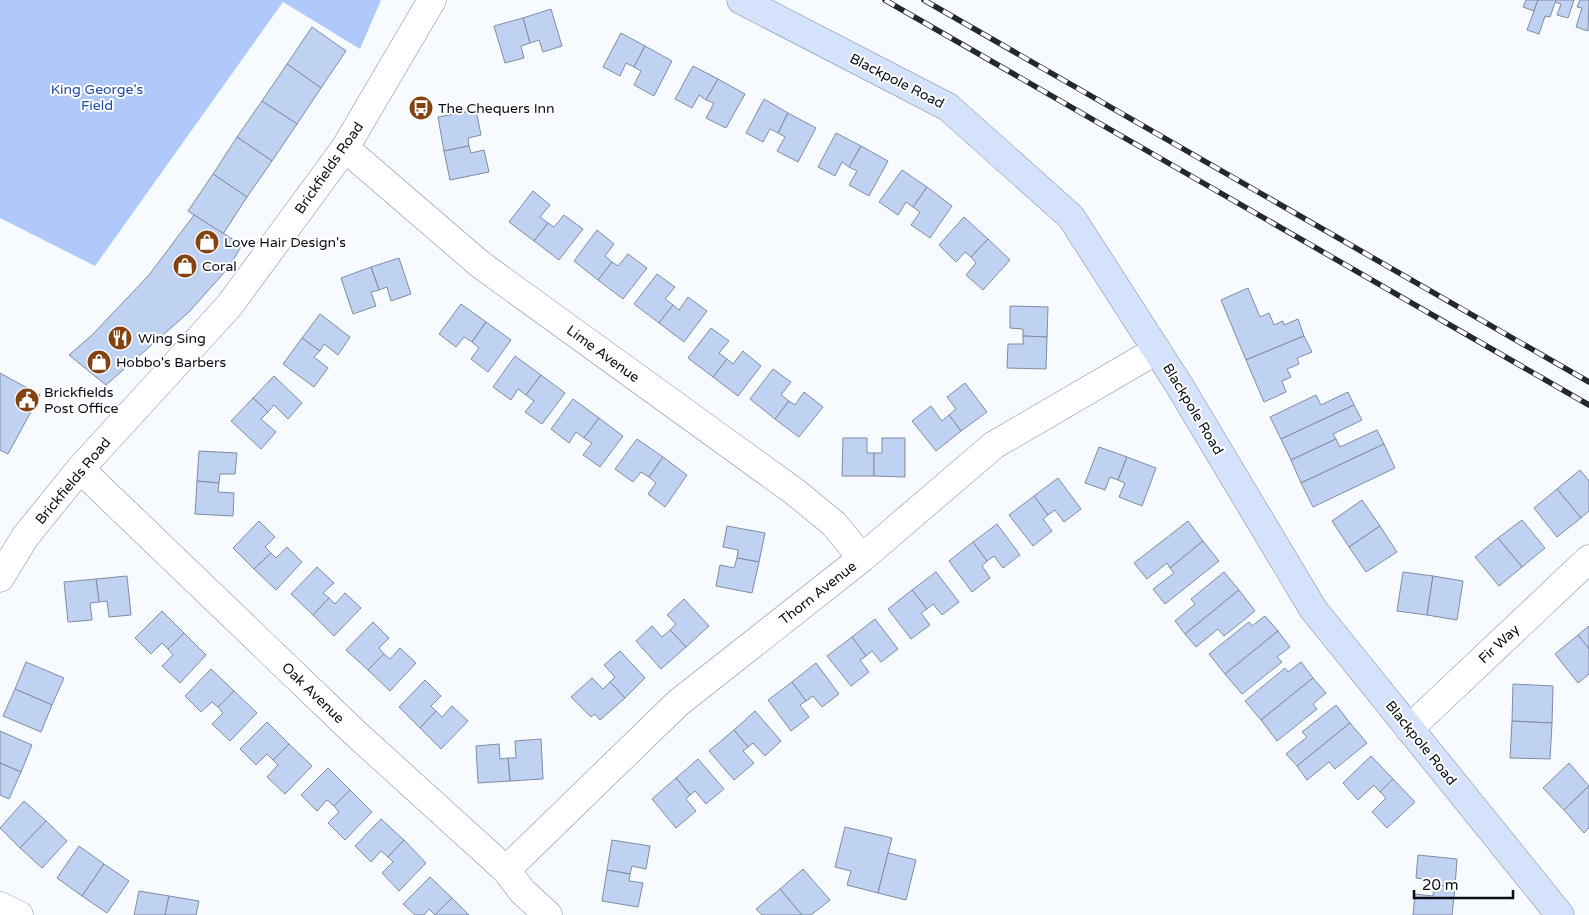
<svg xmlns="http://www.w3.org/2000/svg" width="1589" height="915" viewBox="0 0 1589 915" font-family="'Varela Round',sans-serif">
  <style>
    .green { fill: #afcafa }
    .building { fill: #c0d2f2; stroke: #7f8ca3 }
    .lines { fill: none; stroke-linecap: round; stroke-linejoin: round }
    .street-casing { stroke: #7d8aa1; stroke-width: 29 }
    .secondary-casing { stroke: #7d8aa1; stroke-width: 29 }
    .street { stroke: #fff; stroke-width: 28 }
    .secondary { stroke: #d5e2fb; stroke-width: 28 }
    .rail-casing { stroke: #23282f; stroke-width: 5.5 }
    .rail { stroke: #fff; stroke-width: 4; stroke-dasharray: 11; stroke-linecap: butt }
    .labels { text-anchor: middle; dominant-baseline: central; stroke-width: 4; stroke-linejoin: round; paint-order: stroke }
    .street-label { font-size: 14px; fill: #090e16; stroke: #fff }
    .park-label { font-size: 14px; fill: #1e4da6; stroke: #fff }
    .poi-label { font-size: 14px; fill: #090e16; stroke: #fff; text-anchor: start }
  </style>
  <rect width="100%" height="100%" fill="#f7faff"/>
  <polygon class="green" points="0,0 381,0 360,49 283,2 95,266 0,218"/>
  <g class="building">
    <polygon points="1526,0 1538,0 1534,11 1523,7"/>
    <polygon points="1538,0 1556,0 1550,17 1545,16 1539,34 1527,30"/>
    <polygon points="1556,0 1574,0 1568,18 1557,15 1561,4 1555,2"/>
    <polygon points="1580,0 1589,0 1588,31 1576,27 1582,8 1577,7"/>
    <polygon points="551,9 562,46 543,52 539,40 530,43 523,18"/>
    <polygon points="523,18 530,43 521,46 524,58 505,63 494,26"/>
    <polygon points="312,27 346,51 321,88 287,64"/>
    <polygon points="621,33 645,46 634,67 626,63 620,76 603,67"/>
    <polygon points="645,46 672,61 654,96 634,85 641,71 634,67"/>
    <polygon points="287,64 321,88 297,124 262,101"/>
    <polygon points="693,66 718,79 706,100 699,95 692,108 675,99"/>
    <polygon points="718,79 745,94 726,128 706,118 714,103 706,100"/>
    <polygon points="764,99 788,113 778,133 770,129 763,142 746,133"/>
    <polygon points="262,101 297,124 272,161 237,137"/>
    <polygon points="476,110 481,135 468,138 469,146 444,151 438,117"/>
    <polygon points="788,113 816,128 798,162 777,151 785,137 778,133"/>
    <polygon points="836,133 861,146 849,167 842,162 835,176 818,167"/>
    <polygon points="237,137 272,161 247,197 213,174"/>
    <polygon points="469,146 471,153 484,150 489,172 450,180 444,151"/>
    <polygon points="861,146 888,161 869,196 849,185 857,171 849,167"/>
    <polygon points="902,170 927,187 913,207 906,202 898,215 879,202"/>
    <polygon points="213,174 247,197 223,234 188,211"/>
    <polygon points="927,187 952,206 930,238 911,225 920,212 913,207"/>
    <polygon points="533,191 550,205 540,217 548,223 534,241 509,222"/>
    <polygon points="194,215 242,245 229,267 189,312 106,385 69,355 92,335 149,275"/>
    <polygon points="564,215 583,229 559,260 534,241 548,223 554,227"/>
    <polygon points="964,217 988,239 971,257 965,252 956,262 939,245"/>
    <polygon points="597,230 614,244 605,256 612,262 598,280 574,261"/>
    <polygon points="988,239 1010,260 983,290 966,275 976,263 971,257"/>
    <polygon points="628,254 647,268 623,299 598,280 612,262 618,266"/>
    <polygon points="399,258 411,294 391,301 387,287 379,290 371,267"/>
    <polygon points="371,267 379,290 371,292 376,306 353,314 341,278"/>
    <polygon points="657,274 675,287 665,299 673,305 659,323 634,304"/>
    <polygon points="1248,288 1260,317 1269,313 1274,325 1283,321 1284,325 1298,319 1304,336 1246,360 1221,300"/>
    <polygon points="688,297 707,311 684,342 659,323 673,305 679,310"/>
    <polygon points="461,304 486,322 472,342 464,337 456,347 439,334"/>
    <polygon points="1010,306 1048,307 1047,337 1023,336 1023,329 1010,328"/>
    <polygon points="320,314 350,337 338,355 324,344 320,351 302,338"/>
    <polygon points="486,322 511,340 488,372 471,359 479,348 472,342"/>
    <polygon points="711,328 729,341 719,353 727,359 713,377 688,358"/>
    <polygon points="1023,336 1047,337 1046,369 1007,368 1008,344 1023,344"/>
    <polygon points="1304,336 1312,352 1297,358 1299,364 1287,369 1291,377 1282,381 1286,392 1264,402 1246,360"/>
    <polygon points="302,338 320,351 314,357 328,368 314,387 283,364"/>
    <polygon points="743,351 761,366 738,396 713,377 727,359 733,364"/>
    <polygon points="515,356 541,375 526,395 518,389 511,400 493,387"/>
    <polygon points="773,369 791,382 781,395 789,401 775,419 750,399"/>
    <polygon points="0,373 40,395 8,454 0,450"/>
    <polygon points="541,375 565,393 542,424 525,412 534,401 526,395"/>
    <polygon points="274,376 302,403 288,419 274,405 268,412 253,398"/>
    <polygon points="965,383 987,412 961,431 949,415 956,409 947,397"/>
    <polygon points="804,392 823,407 799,437 775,419 789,401 795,405"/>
    <polygon points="1348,392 1354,405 1281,439 1270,417 1316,395 1321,405"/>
    <polygon points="253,398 268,412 261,419 276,432 261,449 231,421"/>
    <polygon points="573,399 599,418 584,438 576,432 569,443 551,429"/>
    <polygon points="1354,405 1362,420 1333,434 1336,439 1291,460 1281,439"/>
    <polygon points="931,406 942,421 949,415 961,431 936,451 912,421"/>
    <polygon points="599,418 623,436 600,467 583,455 592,443 584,438"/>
    <polygon points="1377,430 1384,444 1301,483 1291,460 1336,439 1340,447"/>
    <polygon points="843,438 867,438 867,453 874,453 874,476 842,476"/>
    <polygon points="882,438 905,438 905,477 874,476 874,453 882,453"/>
    <polygon points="637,439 663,457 649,477 641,472 633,482 615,469"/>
    <polygon points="1384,444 1395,468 1313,507 1301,483"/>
    <polygon points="1099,447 1127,457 1118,480 1110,477 1105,490 1085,483"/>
    <polygon points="199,451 237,453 235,474 220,474 219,483 197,481"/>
    <polygon points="663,457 687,475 665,507 648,494 656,483 649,477"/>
    <polygon points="1127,457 1156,468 1142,506 1119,497 1125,483 1118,480"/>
    <polygon points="1580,470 1589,481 1589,511 1581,518 1557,489"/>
    <polygon points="1058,478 1081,509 1064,522 1055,510 1048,515 1034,496"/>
    <polygon points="197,481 219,483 218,492 234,493 233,516 195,514"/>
    <polygon points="1557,489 1581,518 1557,537 1534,508"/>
    <polygon points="1034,496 1048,515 1043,519 1052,531 1033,546 1009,515"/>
    <polygon points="1362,500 1380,526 1349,547 1332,521"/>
    <polygon points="1522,520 1545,548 1522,567 1498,538"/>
    <polygon points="259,521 275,537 265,547 271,553 254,569 233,548"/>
    <polygon points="1188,521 1203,541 1170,568 1167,563 1147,579 1134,563"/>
    <polygon points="997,524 1020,555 1003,568 994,556 987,561 973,542"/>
    <polygon points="727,526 765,533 759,562 737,558 738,550 723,547"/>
    <polygon points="1380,526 1397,552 1366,572 1349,547"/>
    <polygon points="1498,538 1522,567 1499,586 1475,557"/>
    <polygon points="1203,541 1219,561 1165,604 1153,589 1174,573 1170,568"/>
    <polygon points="973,542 987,561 982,566 990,578 972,592 949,561"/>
    <polygon points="287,547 302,562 276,590 254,569 271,553 276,558"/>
    <polygon points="737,558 759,562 752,593 716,586 720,565 734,568"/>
    <polygon points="317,567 334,583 323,593 329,598 313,615 291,594"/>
    <polygon points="936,572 959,602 942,615 933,604 927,609 912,590"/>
    <polygon points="1224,572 1239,590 1185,634 1175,621 1195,604 1191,599"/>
    <polygon points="1403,572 1433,576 1427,615 1397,611"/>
    <polygon points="127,576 131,615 109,617 107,601 99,602 96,579"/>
    <polygon points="1433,576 1463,581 1457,620 1427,615"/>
    <polygon points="96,579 99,602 90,603 92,620 68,622 64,582"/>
    <polygon points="912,590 927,609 921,613 930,625 911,639 888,609"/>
    <polygon points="1239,590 1255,611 1224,636 1218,629 1196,647 1185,634"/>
    <polygon points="345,593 361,608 334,636 313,615 329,598 335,604"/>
    <polygon points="684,599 709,626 686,647 670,630 676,624 667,615"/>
    <polygon points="162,611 184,633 168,649 162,643 151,654 135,638"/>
    <polygon points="1265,616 1278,631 1225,674 1209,654 1249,622 1252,626"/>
    <polygon points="875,619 898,649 881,662 872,651 866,656 852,637"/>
    <polygon points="373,622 389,638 379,648 384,654 368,670 346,650"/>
    <polygon points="652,626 662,637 670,630 686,647 661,669 636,641"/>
    <polygon points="1589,626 1589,649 1578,635"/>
    <polygon points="1278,631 1290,647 1277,657 1282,662 1242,694 1225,674"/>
    <polygon points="184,633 206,655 180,683 162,666 173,655 168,649"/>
    <polygon points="1578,635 1589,649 1589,674 1578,683 1555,654"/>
    <polygon points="852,637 866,656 860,660 869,672 851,686 827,656"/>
    <polygon points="400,648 416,663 390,691 368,670 384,654 390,659"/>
    <polygon points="620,651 645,678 625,698 610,682 615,677 604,665"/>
    <polygon points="26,662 64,678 52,705 15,689"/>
    <polygon points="1301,662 1313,678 1261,720 1245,701 1285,668 1288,672"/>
    <polygon points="816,663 839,694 822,707 813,696 806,701 792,682"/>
    <polygon points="211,669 234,691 218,707 212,702 201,712 185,696"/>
    <polygon points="592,678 603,689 610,682 625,698 600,720 595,714 591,717 571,697"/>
    <polygon points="1313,678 1326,693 1313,704 1317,709 1277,741 1261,720"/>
    <polygon points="425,680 441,696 431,706 436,711 420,728 399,707"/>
    <polygon points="792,682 806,701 800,705 809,717 791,731 768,700"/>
    <polygon points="1513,684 1553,686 1552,723 1512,721"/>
    <polygon points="15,689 52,705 41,732 3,716"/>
    <polygon points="234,691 257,713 230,741 212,724 223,713 218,707"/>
    <polygon points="1336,705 1350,723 1297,766 1286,754 1307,737 1302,732"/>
    <polygon points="452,706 468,721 441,749 420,728 436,711 442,717"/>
    <polygon points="755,711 781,741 765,756 753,743 748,747 734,730"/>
    <polygon points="1512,721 1552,723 1550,759 1510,758"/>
    <polygon points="267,722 289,744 273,760 267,754 256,765 240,749"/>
    <polygon points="1350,723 1367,743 1335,769 1329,762 1307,780 1297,766"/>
    <polygon points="734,730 748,747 743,751 754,763 734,780 709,751"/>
    <polygon points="0,731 32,745 21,772 0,763"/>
    <polygon points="541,739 543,779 510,781 508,758 516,758 515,741"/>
    <polygon points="289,744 312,766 285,794 267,777 278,765 273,760"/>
    <polygon points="499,744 500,759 508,758 510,781 478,783 476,746"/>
    <polygon points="1371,756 1393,779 1380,792 1374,785 1358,800 1343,783"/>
    <polygon points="698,759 724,789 706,804 695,791 690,795 676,778"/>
    <polygon points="0,763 21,772 9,799 0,795"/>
    <polygon points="1569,763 1589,786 1564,810 1543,788"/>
    <polygon points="328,768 350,790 334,806 327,800 317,811 301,795"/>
    <polygon points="676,778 690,795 686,799 696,811 676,828 652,799"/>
    <polygon points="1393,779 1415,802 1387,828 1372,812 1386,798 1380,792"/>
    <polygon points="1589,786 1589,828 1584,833 1564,810"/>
    <polygon points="350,790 372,812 345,840 328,823 339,812 334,806"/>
    <polygon points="24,801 46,821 20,848 0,828"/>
    <polygon points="381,819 404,840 388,857 381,851 371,862 355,846"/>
    <polygon points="46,821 67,841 42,868 20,848"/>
    <polygon points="845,827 892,838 878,893 847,885 851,871 835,867"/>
    <polygon points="404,840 426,863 399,891 382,873 393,862 388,857"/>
    <polygon points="612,840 650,846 646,869 632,866 630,874 607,870"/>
    <polygon points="79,846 104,864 82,896 57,878"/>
    <polygon points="888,853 916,860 906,900 878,893"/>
    <polygon points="1418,855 1457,859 1455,887 1434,885 1435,880 1416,878"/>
    <polygon points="104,864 129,881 107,913 82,896"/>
    <polygon points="803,869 830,900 811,915 802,915 780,889"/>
    <polygon points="607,870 630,874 629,881 643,883 638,907 602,901"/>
    <polygon points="430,877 452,898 435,915 429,909 424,915 415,915 403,904"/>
    <polygon points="1434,885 1455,887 1452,915 1413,915 1415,894 1433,896"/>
    <polygon points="780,889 802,915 762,915 756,909"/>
    <polygon points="139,891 169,896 165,915 134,915"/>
    <polygon points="169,896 199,901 196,915 165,915"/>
    <polygon points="452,898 469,915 435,915"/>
  </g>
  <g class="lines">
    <defs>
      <g id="street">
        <polyline points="345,148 481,265 795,492 834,524 862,558"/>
        <polyline points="80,469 354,732 506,870 522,891 548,915"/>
        <polyline points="0,578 25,537 80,469 229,306 345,148 432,0"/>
        <polyline points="1409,729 1589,559"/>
        <polyline points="506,870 678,703 862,558 994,445 1157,350"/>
        <polyline points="0,906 19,915"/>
      </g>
      <polyline id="secondary" points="741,0 948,107 1071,217 1179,385 1313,609 1560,915"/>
    </defs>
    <use href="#street" class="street-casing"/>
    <use href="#secondary" class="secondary-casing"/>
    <use href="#street" class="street"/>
    <use href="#secondary" class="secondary"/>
    <defs>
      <g id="rail">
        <polyline points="885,0 1589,405"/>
        <polyline points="924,0 1589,382"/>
      </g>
    </defs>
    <use href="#rail" class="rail-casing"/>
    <use href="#rail" class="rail"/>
  </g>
  <defs>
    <symbol id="bus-disc" viewBox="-11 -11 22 22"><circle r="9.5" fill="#844210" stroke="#fff"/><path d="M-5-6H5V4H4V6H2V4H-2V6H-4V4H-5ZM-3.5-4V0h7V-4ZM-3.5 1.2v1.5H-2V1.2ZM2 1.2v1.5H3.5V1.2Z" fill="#fff"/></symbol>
    <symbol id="shop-disc" viewBox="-11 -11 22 22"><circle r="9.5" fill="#844210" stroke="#fff"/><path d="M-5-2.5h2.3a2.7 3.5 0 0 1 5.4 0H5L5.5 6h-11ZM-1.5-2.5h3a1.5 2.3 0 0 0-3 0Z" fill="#fff"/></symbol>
    <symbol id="restaurant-disc" viewBox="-11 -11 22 22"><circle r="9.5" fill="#844210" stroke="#fff"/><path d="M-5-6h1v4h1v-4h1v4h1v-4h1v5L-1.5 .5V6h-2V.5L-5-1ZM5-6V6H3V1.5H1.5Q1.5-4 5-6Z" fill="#fff"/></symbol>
    <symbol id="civic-disc" viewBox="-11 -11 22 22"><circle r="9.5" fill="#844210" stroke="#fff"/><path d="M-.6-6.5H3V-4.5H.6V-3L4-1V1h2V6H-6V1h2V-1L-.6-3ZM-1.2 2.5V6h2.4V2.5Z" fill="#fff"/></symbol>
  </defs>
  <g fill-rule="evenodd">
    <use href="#bus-disc" x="407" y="94" width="28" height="28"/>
    <use href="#shop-disc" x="193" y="228" width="28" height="28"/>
    <use href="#shop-disc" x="171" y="252" width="28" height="28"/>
    <use href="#restaurant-disc" x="106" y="324" width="28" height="28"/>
    <use href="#shop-disc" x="85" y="348" width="28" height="28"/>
    <use href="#civic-disc" x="13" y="386" width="28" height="28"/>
  </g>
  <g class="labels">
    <g class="street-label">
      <text transform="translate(897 81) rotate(27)">Blackpole Road</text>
      <text transform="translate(329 168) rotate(-55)">Brickfields Road</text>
      <text transform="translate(603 354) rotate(36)">Lime Avenue</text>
      <text transform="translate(1193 409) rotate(59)">Blackpole Road</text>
      <text transform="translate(73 481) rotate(-50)">Brickfields Road</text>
      <text transform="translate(818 593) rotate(-38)">Thorn Avenue</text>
      <text transform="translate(1499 644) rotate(-43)">Fir Way</text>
      <text transform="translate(313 693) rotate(44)">Oak Avenue</text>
      <text transform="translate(1421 743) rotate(51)">Blackpole Road</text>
    </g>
    <g class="park-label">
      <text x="97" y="89">King George's<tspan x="97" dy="16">Field</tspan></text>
    </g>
    <g class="poi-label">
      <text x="438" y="108">The Chequers Inn</text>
      <text x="224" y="242">Love Hair Design's</text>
      <text x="202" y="266">Coral</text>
      <text x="138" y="338">Wing Sing</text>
      <text x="116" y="362">Hobbo's Barbers</text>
      <text x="44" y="392">Brickfields<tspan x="44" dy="16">Post Office</tspan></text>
    </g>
  </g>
  <path d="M1414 890v8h99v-8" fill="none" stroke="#090e16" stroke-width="2.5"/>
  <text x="1422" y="890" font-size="15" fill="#090e16" stroke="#ffffff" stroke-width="4" paint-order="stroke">20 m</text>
</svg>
